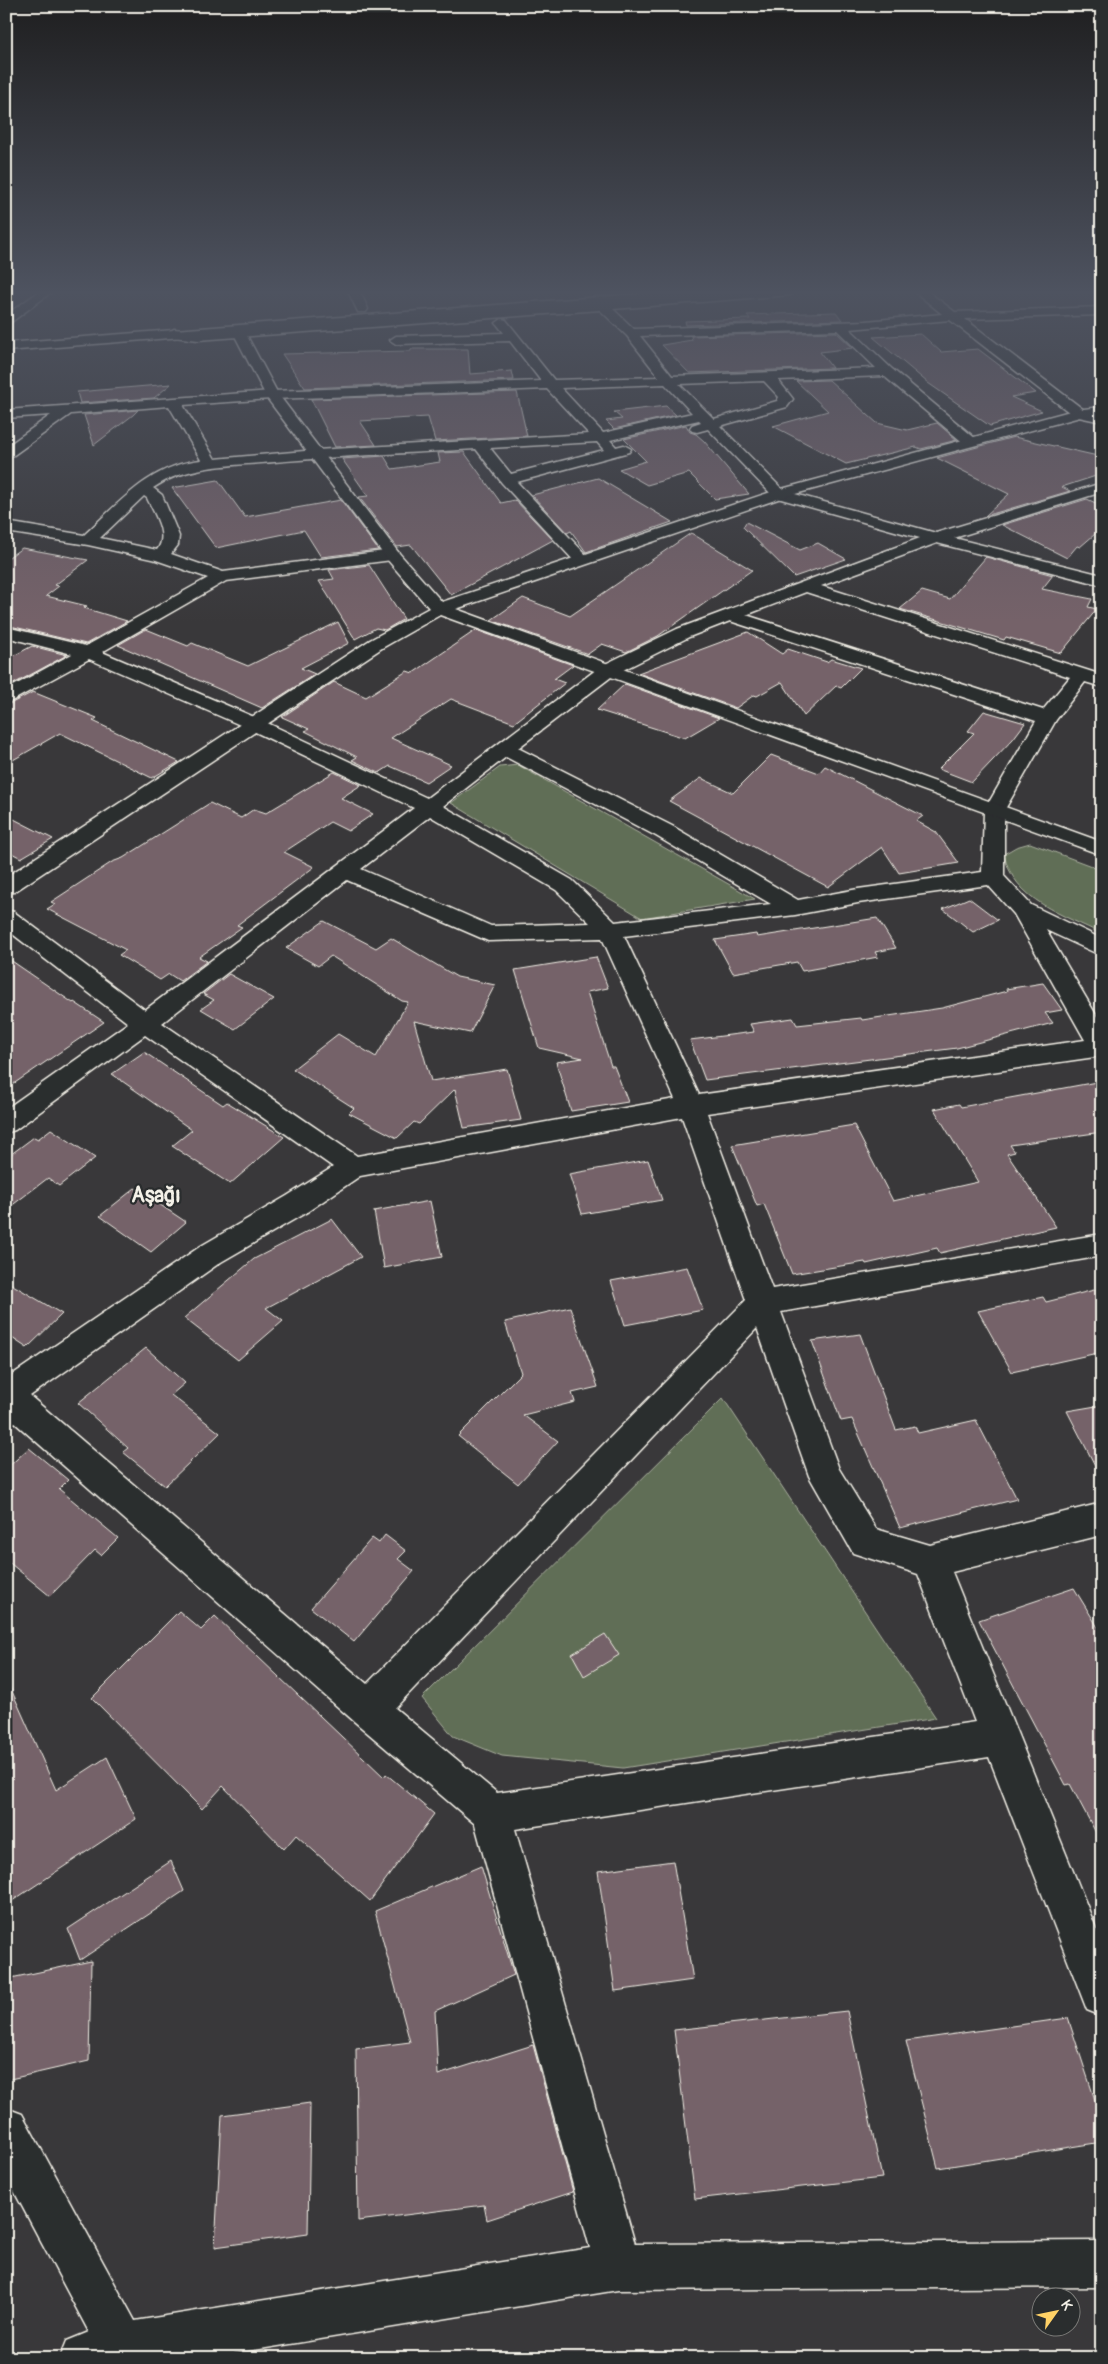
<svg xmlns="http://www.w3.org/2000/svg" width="1108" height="2364" viewBox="0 0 1108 2364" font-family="Pangolin,sans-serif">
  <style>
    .green { fill: #616e56; stroke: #aab09f }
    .building { fill: #756269; stroke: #f4f1e8 }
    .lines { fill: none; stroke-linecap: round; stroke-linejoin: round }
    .street-casing { stroke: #f4f1e8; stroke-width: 3 }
    .secondary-casing { stroke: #f4f1e8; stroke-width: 3 }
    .highway-casing { stroke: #f4f1e8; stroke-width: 3 }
    .street { fill: #2a2d2e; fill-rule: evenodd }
    .secondary { fill: #2a2d2e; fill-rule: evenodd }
    .highway { fill: #2a2d2e; fill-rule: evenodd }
    .labels { text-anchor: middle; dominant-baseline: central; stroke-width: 4.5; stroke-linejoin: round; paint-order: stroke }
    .district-label { font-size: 21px; font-weight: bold; fill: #f4f1e8; stroke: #2a2d2e }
  </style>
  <rect width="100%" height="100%" fill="#39383a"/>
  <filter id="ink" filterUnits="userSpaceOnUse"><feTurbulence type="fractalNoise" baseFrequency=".02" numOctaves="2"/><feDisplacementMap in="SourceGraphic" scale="10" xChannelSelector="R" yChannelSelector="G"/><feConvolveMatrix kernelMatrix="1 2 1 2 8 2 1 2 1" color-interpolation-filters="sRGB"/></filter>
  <g filter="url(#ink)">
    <g class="green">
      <polygon points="518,765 755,899 642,918 451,803 500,767"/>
      <path d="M1030,843L1102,870V934C1064,915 1013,900 1004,854L1016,847Z"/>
      <polygon points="723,1398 936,1718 623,1768 502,1756 453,1736 422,1698"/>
    </g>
    <g class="building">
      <polygon points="836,312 842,320 686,325 685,321 750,319 747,315"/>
      <polygon points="836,332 853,348 820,352 832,368 689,373 662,345 692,340 691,336"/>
      <polygon points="921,334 941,352 978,349 1036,393 1011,397 1042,411 990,426 928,383 873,337"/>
      <polygon points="411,349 468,349 470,374 512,371 514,380 305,388 282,354 411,351"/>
      <polygon points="829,380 877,423 907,430 937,423 957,440 921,449 916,447 846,464 773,426 828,411 796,381"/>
      <polygon points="171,384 154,398 80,403 77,392"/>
      <polygon points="517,392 527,436 435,441 428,417 360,421 376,445 335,447 311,399"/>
      <polygon points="666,406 676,415 614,429 606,421 622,419 614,412"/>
      <polygon points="138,410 133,415 94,445 84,415"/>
      <polygon points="686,425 690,432 696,434 704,441 749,494 715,499 689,473 647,485 619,469 646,461 624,439"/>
      <polygon points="1014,437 1102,457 1102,474 1062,487 1070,491 985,516 1009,494 937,458"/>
      <polygon points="464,452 501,503 515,500 553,540 451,595 411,545 397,547 359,497 368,496 342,459 384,456 392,469 440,462 438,453"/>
      <polygon points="598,478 672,522 586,552 571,531 567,533 532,495"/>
      <polygon points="218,480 245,517 341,500 378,550 321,557 304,530 216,548 172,488"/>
      <polygon points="1087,499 1102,506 1102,528 1080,547 1077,546 1067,558 1002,525"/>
      <polygon points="746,522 800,550 818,543 846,559 794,577 743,527"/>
      <polygon points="691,533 752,570 658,636 626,652 602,644 588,654 491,620 523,598 570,616"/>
      <polygon points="22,548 88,560 55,585 59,586 46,596 87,606 84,608 127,621 86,644 6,625 6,559"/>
      <polygon points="986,557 1053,575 1042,589 1092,599 1088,607 1097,609 1061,653 1006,637 1004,640 900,609 922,591 950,599"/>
      <polygon points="369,565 404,619 385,630 376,628 355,639 319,581 334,579 329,570"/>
      <polygon points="338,622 349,643 301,668 315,674 262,708 118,645 146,629 188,646 192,643 248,666"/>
      <polygon points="476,630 573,665 554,679 565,683 514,723 451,699 391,738 451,765 426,782 390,766 379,773 352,760 357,757 305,731 309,729 282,717 334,682 366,697 407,671 413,673"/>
      <polygon points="748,632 782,654 788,649 827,662 831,659 861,668 841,688 836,686 804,716 782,682 757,696 754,695 736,708 638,673"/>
      <polygon points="32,646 67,655 6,688 6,660"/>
      <polygon points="625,684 719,718 685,738 597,710"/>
      <polygon points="33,692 97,718 93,721 179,762 152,778 60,733 6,764 6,706"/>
      <polygon points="984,711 1025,723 1013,739 972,782 938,769 974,733 968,731"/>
      <polygon points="771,755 819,773 825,766 923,816 916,821 936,832 959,863 899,873 882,847 828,887 669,801 701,778 733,793"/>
      <polygon points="334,772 361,785 341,798 373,814 348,831 330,822 284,852 314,867 237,925 242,927 199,957 207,961 180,981 169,974 160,980 119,955 126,950 47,909 55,904 51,902 112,862 123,858 210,803 241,818 254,809 266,813"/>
      <polygon points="6,815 53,839 21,858 6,850"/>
      <polygon points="969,898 998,920 973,932 943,909"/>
      <polygon points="877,918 896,948 875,952 878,957 802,971 797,962 733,973 715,940 756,934 757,937"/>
      <polygon points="324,921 376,948 391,938 457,977 495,985 470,1033 414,1021 431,1081 507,1069 521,1120 464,1128 455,1089 419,1124 414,1122 397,1138 349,1113 354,1108 293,1069 338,1034 376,1057 408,1002 402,1001 331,956 318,966 286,948"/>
      <polygon points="6,957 73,1003 74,1002 104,1022 6,1089"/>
      <polygon points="596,957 608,988 587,992 611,1066 614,1066 628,1102 571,1111 556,1062 583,1058 539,1048 515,970"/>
      <polygon points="229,974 274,999 235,1029 201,1009 214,1000 203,994"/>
      <polygon points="1043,983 1062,1010 1045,1013 1053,1023 957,1048 705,1080 690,1040 754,1032 750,1024 793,1018 797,1025 861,1018 862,1020 942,1008 1007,991 1006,989"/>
      <polygon points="144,1052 223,1105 227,1102 284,1137 230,1184 172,1146 192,1130 112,1074"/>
      <polygon points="1102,1081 1102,1132 1010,1145 1015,1152 1007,1154 1056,1227 940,1253 937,1248 866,1264 865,1262 792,1274 764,1204 757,1206 732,1145 854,1125 893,1201 978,1182 934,1109 959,1104 961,1107"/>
      <polygon points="51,1129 95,1158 59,1186 48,1178 6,1210 6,1158 34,1137 38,1139"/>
      <polygon points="648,1160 662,1200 582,1214 569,1174"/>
      <polygon points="135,1188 186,1222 151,1252 100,1216"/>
      <polygon points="430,1201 442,1257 384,1268 374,1211"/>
      <polygon points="332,1219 361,1257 266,1308 283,1321 238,1360 184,1318 254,1259"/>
      <polygon points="687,1267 703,1310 625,1325 611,1281"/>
      <polygon points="6,1281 62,1314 27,1348 6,1334"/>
      <polygon points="1102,1288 1102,1352 1012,1372 978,1311 1043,1297 1046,1302"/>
      <polygon points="570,1307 598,1387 572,1393 575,1402 523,1415 558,1441 518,1484 458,1436 521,1373 505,1322"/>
      <polygon points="860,1334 896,1430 915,1426 918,1433 976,1420 1017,1499 900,1528 852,1419 841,1421 812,1341"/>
      <polygon points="146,1348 185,1383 171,1395 220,1433 165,1486 123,1452 128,1448 78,1403"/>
      <polygon points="1102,1405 1102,1479 1067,1411"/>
      <polygon points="29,1448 68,1480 59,1489 118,1538 101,1555 95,1550 50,1596 6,1560 6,1469"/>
      <polygon points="385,1535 406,1551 398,1559 414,1571 354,1642 311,1608 372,1538 379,1543"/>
      <polygon points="1074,1588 1102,1634 1102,1844 1070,1784 1066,1785 979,1620"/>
      <polygon points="179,1611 201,1630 215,1616 384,1777 386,1774 434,1814 370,1901 296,1835 284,1849 223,1786 202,1809 92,1698"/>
      <polygon points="605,1634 619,1655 584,1676 572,1654"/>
      <polygon points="6,1678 56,1790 107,1757 136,1819 6,1905"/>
      <polygon points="171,1861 184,1891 80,1960 68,1929"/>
      <polygon points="673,1861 693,1980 615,1991 598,1871"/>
      <polygon points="481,1866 514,1975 435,2011 438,2075 533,2045 573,2192 487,2220 484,2205 358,2221 356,2049 410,2042 375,1911"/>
      <polygon points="91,1961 89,2061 6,2080 11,1978"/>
      <polygon points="847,2011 882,2178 695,2199 674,2030"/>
      <polygon points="1068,2018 1102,2121 1102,2142 938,2168 906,2041"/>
      <polygon points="310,2103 308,2234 215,2247 222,2115"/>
    </g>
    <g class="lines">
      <defs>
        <g id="street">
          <polygon points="40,291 53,291 6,326 6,315"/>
          <polygon points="348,291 360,291 368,309 366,312 358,312"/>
          <path d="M748,291H796L790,295L613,309L634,329L866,321L942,314L914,291H927L955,312L1102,307V315L965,319L1084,410L1102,414V422L1074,416L950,320L850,329L892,369L976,439L978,442L976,445H966L884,376L778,380L793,399L787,407L720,426L784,491L936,533L1102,483V492L954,538L1102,575V585L937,543L821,586L1102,675V687L1085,682L1056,720L1004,811V876L1031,905L1102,939V956L1046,930L1102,1025V1056L707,1113L772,1289L1102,1234V1256L781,1312L839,1469L876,1529L930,1545L1102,1503V1535L952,1572L1102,1943V2016L1087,2010L989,1757L515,1829L635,2244L1102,2241V2287L618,2290L205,2358H60L67,2341L89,2332L6,2176V2108L22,2114L135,2321L590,2248L475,1824L355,1722L6,1415V1379L201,1246L287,1196L333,1167L145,1035L15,1130L6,1133V1109L128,1023L6,929V910L14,912L145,1010L414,808L247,728L89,659L6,704V690L72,654L6,637V627L86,646L208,578L156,560L88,545L6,532V522L84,535C120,502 151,465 201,460L169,406L71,414L11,457L6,458V447L51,415L6,418V410L272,391L541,381L510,341L396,344L390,340L396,336L504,333L496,323L502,319L506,320L554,380L659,377L627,336L600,310L198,340L174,337L168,333L174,329L198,332L282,327ZM837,330L876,368L672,376L640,336ZM764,381L779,397L777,401L714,419L679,384ZM665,384L692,413L603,433L561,388ZM547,389L589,434L316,450L215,459L183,405L272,399ZM699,420L701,422L692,425L690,428L692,431L697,432L708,429L774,497L920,538L677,629L601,666L427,798L261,720L102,652L226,581L392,560L398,558L400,555L398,552L392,550L223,572L171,554L178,545L179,536L162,495L153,488C188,464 232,466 274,462C341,456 408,453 476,449L502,483L576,563H588L590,560L588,557L517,482L629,452L631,449L624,445L616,447L610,440ZM597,442L604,450L511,474L490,448ZM144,496L147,498C154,513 169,535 157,550L100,538ZM806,592L1070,677L1043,710L746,615ZM730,621L1036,721L984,811L982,872L858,889L798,900L672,826L518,748L615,674L689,637ZM506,757L656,836L771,904L615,922L572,880L443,806ZM430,816L556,890L590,923L491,926L361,869ZM347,880L488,941L602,938L675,1099L357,1156L162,1023ZM988,885L1014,914L1085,1040L699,1095L624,936L795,915L858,903ZM682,1117L746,1300L367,1684L30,1396L221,1262L307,1212L360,1176ZM757,1328L809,1476L853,1553L918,1574L975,1722L497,1793L395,1708Z"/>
        </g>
        <polygon id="secondary" points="240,330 246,334 278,394 398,552 442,602 774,491 1074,410 1102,407 1102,415 1080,417 784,497 456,609 1102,842 1102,855 440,615 382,648 14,892 6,894 6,877 370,640 429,608 386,558 267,398 234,334"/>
        <polygon id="highway" points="676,291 724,291 718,295 6,351 6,343"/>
      </defs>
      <use href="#street" class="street-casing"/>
      <use href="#secondary" class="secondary-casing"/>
      <use href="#highway" class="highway-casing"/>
      <use href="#street" class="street"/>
      <use href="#secondary" class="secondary"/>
      <use href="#highway" class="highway"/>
    </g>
  </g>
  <linearGradient id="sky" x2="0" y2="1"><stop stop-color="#1f1f20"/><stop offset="0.47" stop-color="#4e5360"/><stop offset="1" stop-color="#4e5360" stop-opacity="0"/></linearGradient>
  <rect width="1108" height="622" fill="url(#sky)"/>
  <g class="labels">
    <g class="district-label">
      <text x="156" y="1195">Aşağı</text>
    </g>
  </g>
  <rect width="1108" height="2364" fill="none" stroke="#2a2d2e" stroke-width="25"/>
  <rect x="12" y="12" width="1083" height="2339" fill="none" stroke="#f4f1e8" stroke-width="2" filter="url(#ink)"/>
  <g transform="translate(1056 2312) rotate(57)"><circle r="24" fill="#2a2d2e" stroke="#7b7b78"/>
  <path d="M0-4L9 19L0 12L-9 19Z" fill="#ffd166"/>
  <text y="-8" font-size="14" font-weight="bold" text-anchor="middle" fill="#f4f1e8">K</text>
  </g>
</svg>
